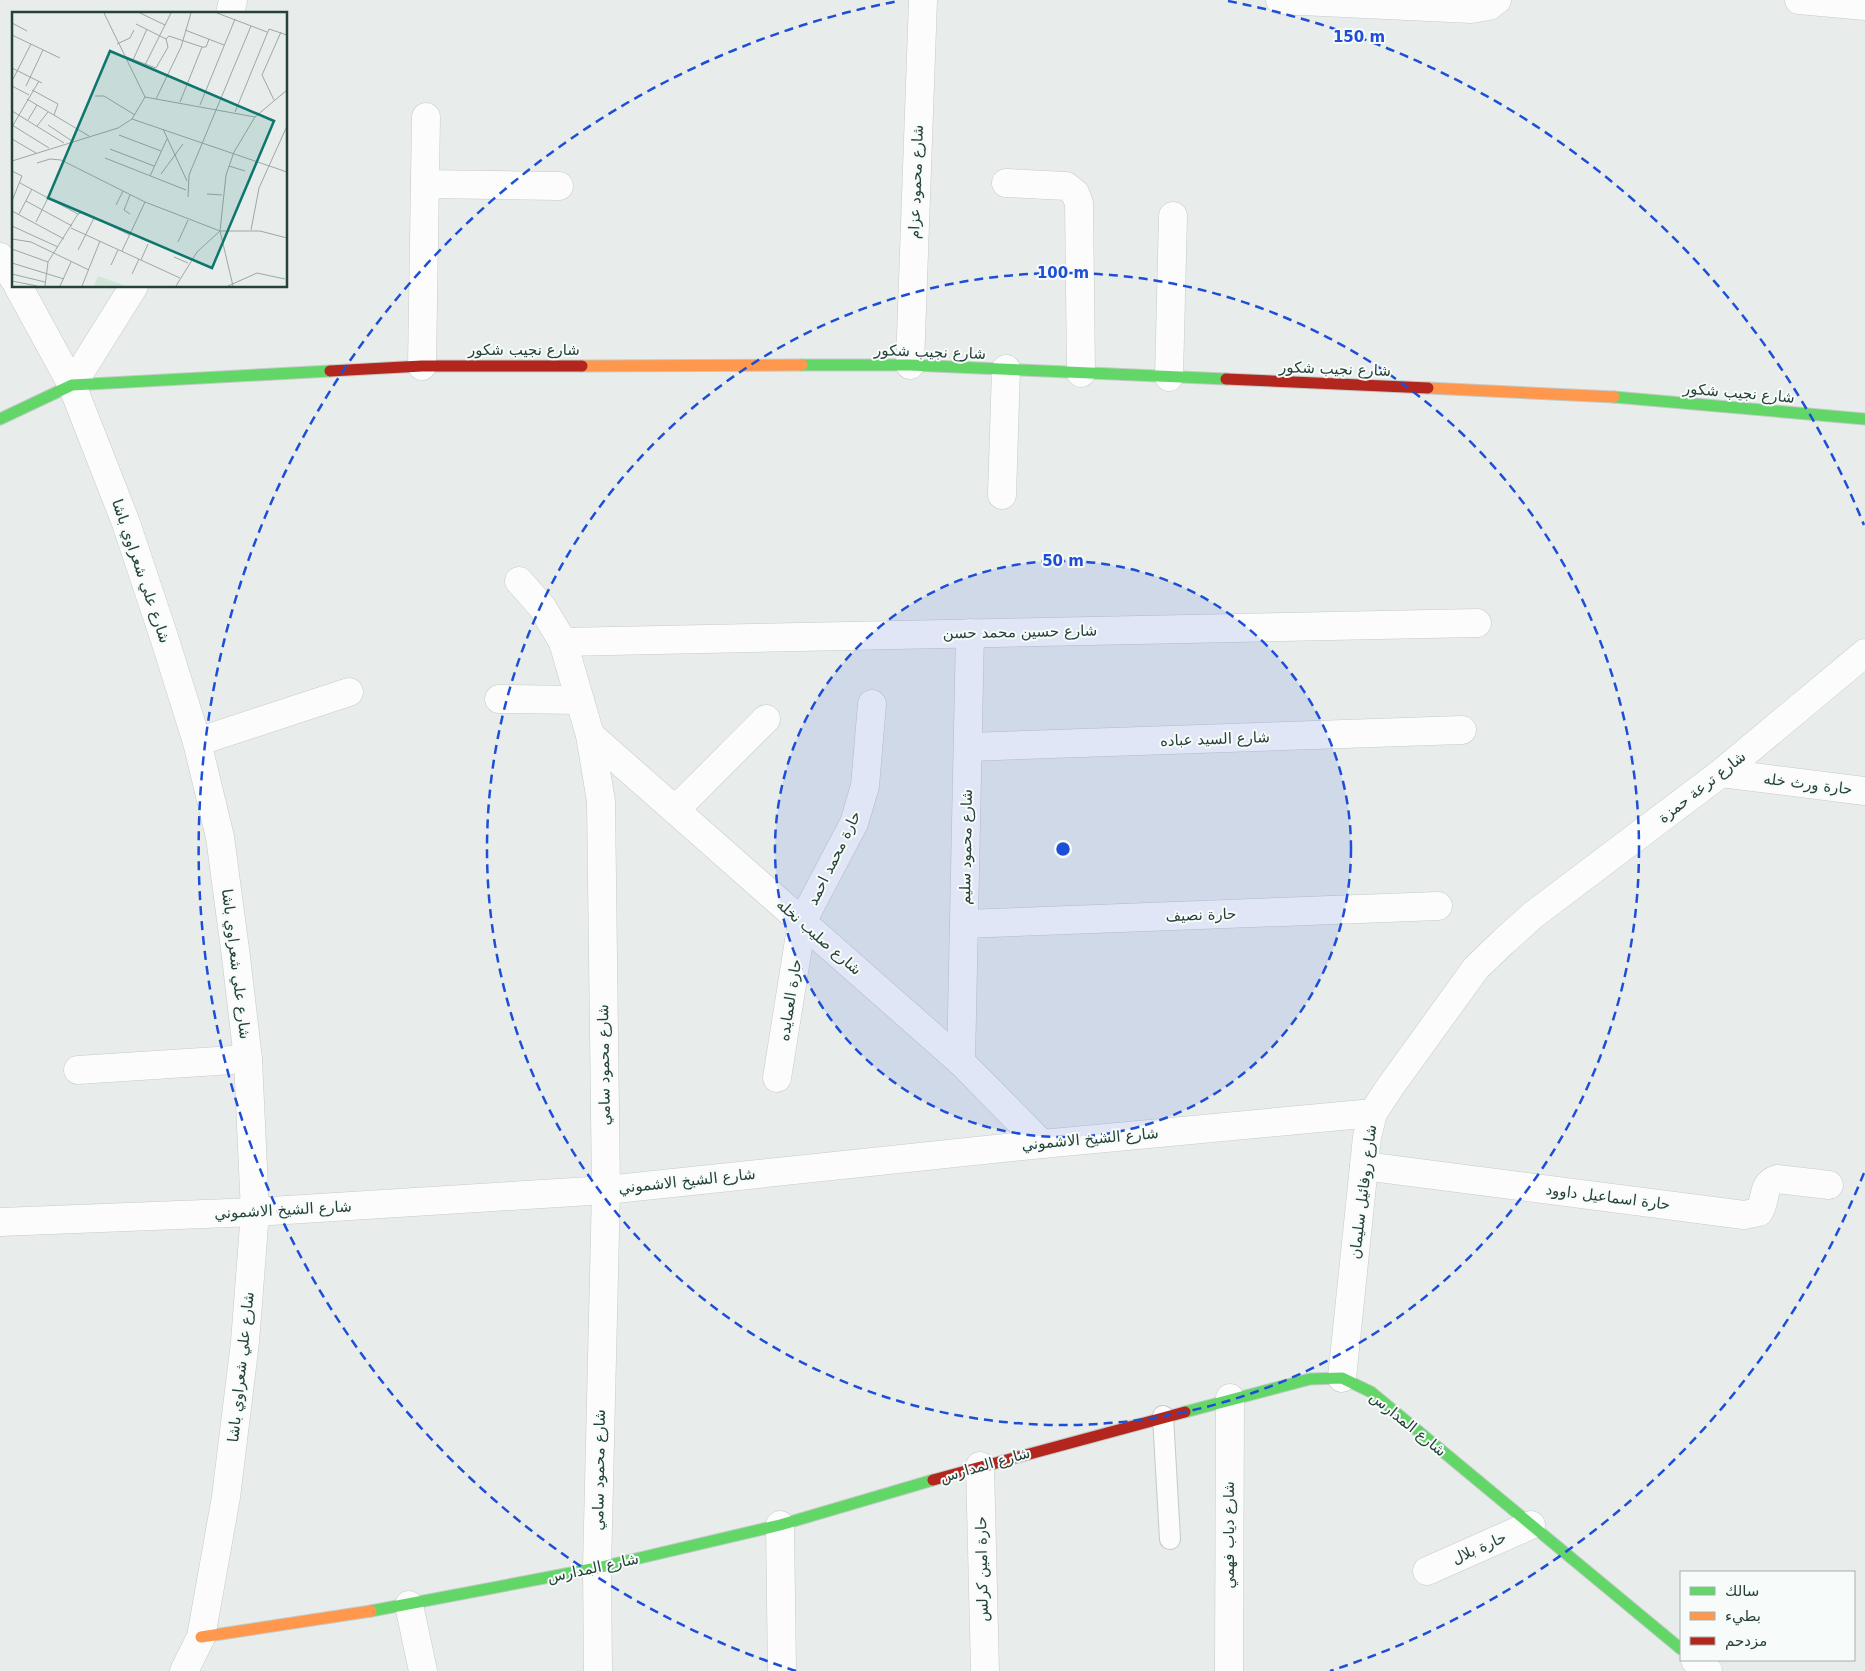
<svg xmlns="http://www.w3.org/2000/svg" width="1865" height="1671" viewBox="0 0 1865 1671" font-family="'DejaVu Sans','Noto Naskh Arabic',sans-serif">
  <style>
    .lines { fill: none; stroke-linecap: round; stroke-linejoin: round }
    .lane-casing { stroke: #c5cac8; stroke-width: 22 }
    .street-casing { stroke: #c5cac8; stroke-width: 29 }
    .fast-casing { stroke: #c3cbc8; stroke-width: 13 }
    .slow-casing { stroke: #c3cbc8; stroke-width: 13 }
    .jam-casing { stroke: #c3cbc8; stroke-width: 13 }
    .lane { stroke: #fcfcfc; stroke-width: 20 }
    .street { stroke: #fcfcfc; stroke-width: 28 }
    .fast { stroke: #63d668; stroke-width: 11 }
    .slow { stroke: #ff974d; stroke-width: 11 }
    .jam { stroke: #b3261e; stroke-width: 11 }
    .ring { fill: none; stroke: #1d4ed8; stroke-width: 2.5; stroke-dasharray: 9 6 }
    .labels { text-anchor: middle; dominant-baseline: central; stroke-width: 4; stroke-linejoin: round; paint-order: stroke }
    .street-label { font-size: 15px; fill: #24423a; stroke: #f7fbf9 }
    .inset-road { fill: none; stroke: #9aa9a4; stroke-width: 1 }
    .view { fill: #0f766e; fill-opacity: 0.15; stroke: #0f766e; stroke-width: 2.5 }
    .inset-edge { fill: none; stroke: #24423a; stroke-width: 2.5 }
    .centre { fill: #1d4ed8; stroke: #f7fbf9; stroke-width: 2.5 }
    .ring-label { font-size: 15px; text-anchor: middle; font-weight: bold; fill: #1d4ed8; stroke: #f7fbf9; stroke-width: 4; stroke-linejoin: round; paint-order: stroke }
  </style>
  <rect width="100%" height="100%" fill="#e8edeb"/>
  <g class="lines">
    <defs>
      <polyline id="lane" points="1163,1416 1170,1539"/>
      <g id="street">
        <polyline points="1280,0 1471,9 1489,6 1497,0"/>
        <polyline points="1799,0 1865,6"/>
        <polyline points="230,14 233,0"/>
        <polyline points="1006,183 1066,186 1075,193 1079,203 1081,373"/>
        <polyline points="425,184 559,186"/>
        <polyline points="0,257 14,279"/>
        <polyline points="18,286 72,385 126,523 164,637 197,742 220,837 236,957 248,1059 255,1212 245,1342 226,1497 201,1637 184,1671"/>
        <polyline points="910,365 923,0"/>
        <polyline points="422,366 426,117"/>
        <polyline points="1169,377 1173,216"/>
        <polyline points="72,385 134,286"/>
        <polyline points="1002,495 1006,369"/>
        <polyline points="519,581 542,607 563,642 590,735 601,801 606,1190 597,1568 598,1671"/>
        <polyline points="563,642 1477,623"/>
        <polyline points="499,699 580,700"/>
        <polyline points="590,735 961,1062 1042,1144"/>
        <polyline points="197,742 349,692"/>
        <polyline points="968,747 1462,730"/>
        <polyline points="1721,773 1865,791"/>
        <polyline points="675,810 766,719"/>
        <polyline points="964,924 1438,906"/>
        <polyline points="961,1062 970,633"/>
        <polyline points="78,1070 248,1059"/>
        <polyline points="777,1078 802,922 854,823 865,786 872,704"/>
        <path d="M1364,1166L1744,1215L1759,1212C1767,1200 1761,1184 1777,1179L1829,1185"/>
        <polyline points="0,1222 255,1212 606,1190 1042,1144 1373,1113"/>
        <polyline points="1342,1378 1367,1137 1373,1113 1390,1087 1476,968 1503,942 1533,915 1721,773 1865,653"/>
        <polyline points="980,1466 985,1671"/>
        <polyline points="780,1525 782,1671"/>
        <polyline points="1427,1571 1531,1525"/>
        <polyline points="409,1605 423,1671"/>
        <polyline points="1695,1660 1708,1671"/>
        <polyline points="1229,1671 1230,1398"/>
      </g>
      <g id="fast">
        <polyline points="802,365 910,365 1226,379"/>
        <polyline points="1614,397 1865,419"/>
        <polyline points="0,419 72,385 330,371"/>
        <polyline points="1185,1412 1310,1379 1342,1378 1371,1392 1681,1649"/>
        <polyline points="371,1611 597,1568 780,1525 933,1480"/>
      </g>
      <g id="slow">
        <polyline points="582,366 802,365"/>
        <polyline points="1428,388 1614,397"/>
        <polyline points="201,1637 371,1611"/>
      </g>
      <g id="jam">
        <polyline points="330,371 422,366 582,366"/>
        <polyline points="1226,379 1428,388"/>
        <polyline points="933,1480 1185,1412"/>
      </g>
    </defs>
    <use href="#lane" class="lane-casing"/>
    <use href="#street" class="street-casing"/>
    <use href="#fast" class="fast-casing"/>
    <use href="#slow" class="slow-casing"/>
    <use href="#jam" class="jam-casing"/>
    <use href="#lane" class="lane"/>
    <use href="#street" class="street"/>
    <use href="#fast" class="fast"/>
    <use href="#slow" class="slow"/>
    <use href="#jam" class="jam"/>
  </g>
  <circle cx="1063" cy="849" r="288" fill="#1d4ed8" fill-opacity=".12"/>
  <g class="ring">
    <circle cx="1063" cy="849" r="288"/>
    <circle cx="1063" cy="849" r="576"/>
    <path d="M1864 1173A864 864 0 0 1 1330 1671M796 1671A864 864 0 0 1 898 1M1228 1A864 864 0 0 1 1864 525"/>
  </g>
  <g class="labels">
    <g class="street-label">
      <text transform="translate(916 182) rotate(-88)">شارع محمود عزام</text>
      <text x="524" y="350">شارع نجيب شكور</text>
      <text transform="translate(930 352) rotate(2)">شارع نجيب شكور</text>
      <text transform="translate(1335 369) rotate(2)">شارع نجيب شكور</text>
      <text transform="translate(1739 393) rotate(5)">شارع نجيب شكور</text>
      <text transform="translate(141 571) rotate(71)">شارع علي شعراوي باشا</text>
      <text transform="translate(1020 632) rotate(-1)">شارع حسين محمد حسن</text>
      <text transform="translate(1215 739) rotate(-2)">شارع السيد عباده</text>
      <text transform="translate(1808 784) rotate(7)">حارة ورث خله</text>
      <text transform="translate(1702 787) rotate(-38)">شارع ترعة حمزة</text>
      <text transform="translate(966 847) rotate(-89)">شارع محمود سليم</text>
      <text transform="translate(834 858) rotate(-64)">حارة محمد احمد</text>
      <text transform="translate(1201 915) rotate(-2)">حارة نصيف</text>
      <text transform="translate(819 937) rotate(41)">شارع صليب نخله</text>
      <text transform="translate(236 964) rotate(83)">شارع علي شعراوي باشا</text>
      <text transform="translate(790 1000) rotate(-81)">حارة العمايده</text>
      <text transform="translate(604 1065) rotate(-91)">شارع محمود سامي</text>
      <text transform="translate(1090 1139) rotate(-5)">شارع الشيخ الاشموني</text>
      <text transform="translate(687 1181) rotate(-6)">شارع الشيخ الاشموني</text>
      <text transform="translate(1363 1192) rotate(-83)">شارع روفائيل سليمان</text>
      <text transform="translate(1608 1197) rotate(7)">حارة اسماعيل داوود</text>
      <text transform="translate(283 1210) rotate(-3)">شارع الشيخ الاشموني</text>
      <text transform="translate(241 1367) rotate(-84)">شارع علي شعراوي باشا</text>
      <text transform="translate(1408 1424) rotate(39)">شارع المدارس</text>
      <text transform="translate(985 1465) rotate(-16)">شارع المدارس</text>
      <text transform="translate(599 1470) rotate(-89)">شارع محمود سامي</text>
      <text transform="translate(1229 1535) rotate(-90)">شارع دياب فهمي</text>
      <text transform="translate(1479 1548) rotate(-24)">حارة بلال</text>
      <text transform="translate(593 1568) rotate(-12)">شارع المدارس</text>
      <text transform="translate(982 1569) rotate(-91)">حارة امين كرلس</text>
    </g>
  </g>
  <g transform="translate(12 12)">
    <rect width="275" height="275" fill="#e8edeb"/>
    <path d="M86,264L112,273L111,274H82Z" fill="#d1e6d8"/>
    <path class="inset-road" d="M92,1L133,85L243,105M128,1L153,13M205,1L255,20M0,11L15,19M173,18L212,33M0,23L48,46M154,27L157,24L190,35M105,32L118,26L122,18M112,44L144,56L156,35L154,27L124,12M121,48L135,17M133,53L159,1M0,56L30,71M1,67L19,32M0,74L17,83M14,74L31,38M20,78L46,92L42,103M83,84H92L123,103M15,87L77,124M144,87L169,35L179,1M262,88L250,63L269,20M168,90L190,35H194L197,27M188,93L223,7M0,99L52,131M223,100L257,17L275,23M120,107L275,160M16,108L25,93M0,113L37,136M36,113L60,129M25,114L36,100M0,115L27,69M151,117L175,169M107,123L149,139M0,127L24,141M98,137L142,154M93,146L174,178M0,149L106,116L120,107L133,85M25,151L38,147L49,148L133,190L208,219H248L275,226M217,154L233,159M0,159L10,164L0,189M149,162L171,132M138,164L155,127M8,171L66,202M195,182L210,183M176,185L177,163L239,14M14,189L60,214M104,193L111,179M0,199L52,227M7,202L20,177M66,202L71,200L118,223M118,202L112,198L118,183M24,210L36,186M0,214L46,235M59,216L168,266M239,218L247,176L275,114M0,227L19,230L77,258M166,230L176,208M0,237L36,250M66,238L82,206M110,239L133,190M162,245L176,251M129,248L136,232M0,251L52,267M99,253L106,238M0,262L33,270M120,262L127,247M0,269L25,274M33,274L36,250L66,202M48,274L59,250M70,274L88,229M164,274L185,240L208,219M216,274L245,261L273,267M221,274L208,219L214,163L222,140L243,105L275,78"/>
    <path class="view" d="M98,39L262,109L200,256L36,186Z"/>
    <rect width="275" height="275" class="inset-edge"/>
  </g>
  <circle cx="1063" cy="849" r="8" class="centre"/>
  <g class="ring-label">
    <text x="1359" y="42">150 m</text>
    <text x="1063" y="278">100 m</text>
    <text x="1063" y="566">50 m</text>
  </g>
  <rect x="1680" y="1571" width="175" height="90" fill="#f7fbf9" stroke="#a3b1ad"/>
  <rect x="1690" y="1587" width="25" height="8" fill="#63d668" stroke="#a3b1ad"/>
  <text x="1725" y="1596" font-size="15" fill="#24423a">سالك</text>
  <rect x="1690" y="1612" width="25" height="8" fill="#ff974d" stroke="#a3b1ad"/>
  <text x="1725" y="1621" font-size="15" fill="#24423a">بطيء</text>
  <rect x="1690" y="1637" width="25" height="8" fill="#b3261e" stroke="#a3b1ad"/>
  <text x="1725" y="1646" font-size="15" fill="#24423a">مزدحم</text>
</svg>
